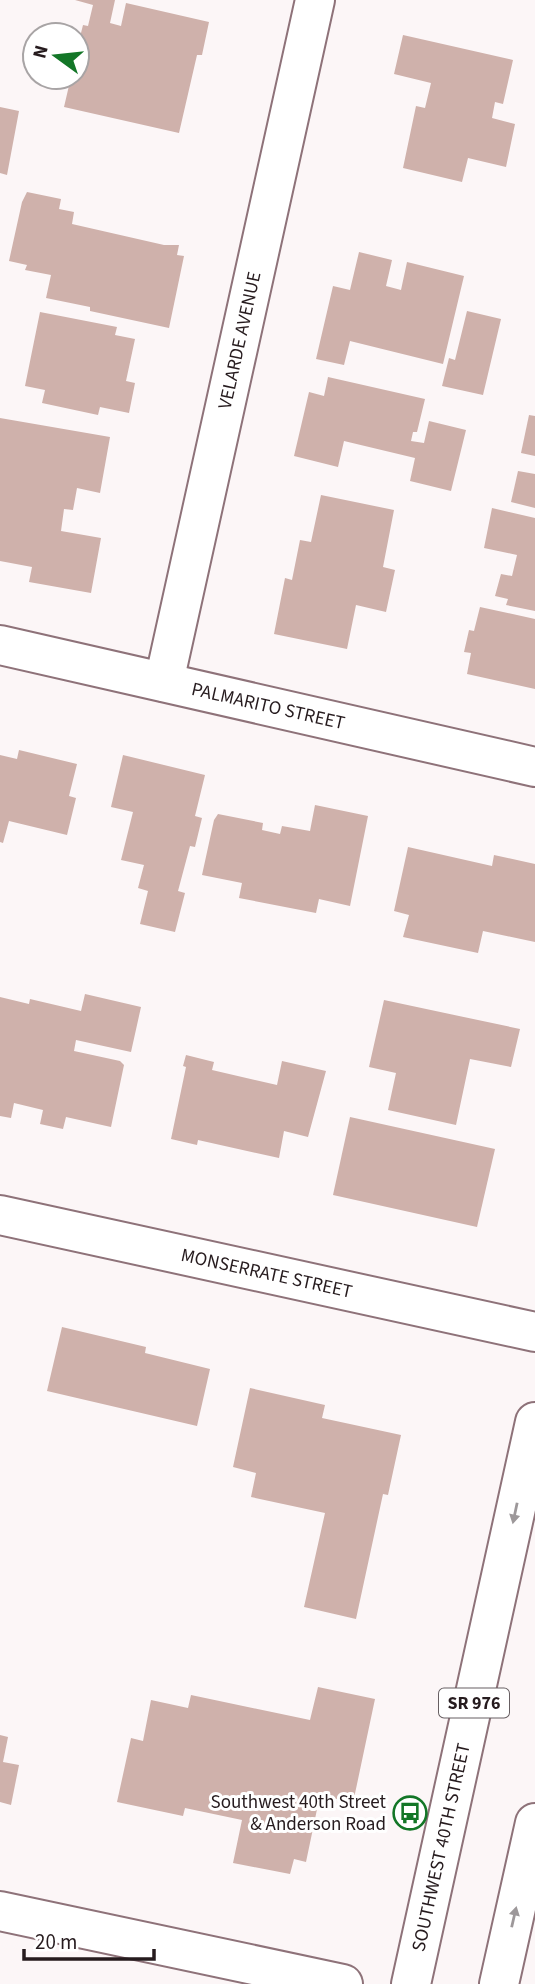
<svg xmlns="http://www.w3.org/2000/svg" width="535" height="1984" viewBox="0 0 535 1984" font-family="'Source Sans 3',sans-serif">
  <style>
    .building { fill: #cfb1ab }
    .lines { fill: none; stroke-linecap: round; stroke-linejoin: round }
    .minor-casing { stroke: #8e7279; stroke-width: 42 }
    .tertiary-casing { stroke: #8e7279; stroke-width: 42 }
    .primary-casing { stroke: #8e7279; stroke-width: 42 }
    .minor { stroke: #fff; stroke-width: 38 }
    .tertiary { stroke: #fff; stroke-width: 38 }
    .primary { stroke: #fff; stroke-width: 38 }
    .oneway { fill: #9d989a }
    .labels { text-anchor: middle; dominant-baseline: central; stroke-width: 6; stroke-linejoin: round; paint-order: stroke }
    .shield { fill: #fff; stroke: #675f62; stroke-width: 2 }
    .shield-label { font-size: 18px; font-weight: bold; fill: #261b1e }
    .street-label { font-size: 19px; fill: #261b1e; stroke: #fff }
    .poi-label { font-size: 19px; fill: #261b1e; stroke: #fff; text-anchor: end }
  </style>
  <rect width="100%" height="100%" fill="#fcf6f7"/>
  <g class="building">
    <polygon points="75,0 115,0 110,23 121,26 126,3 209,22 202,55 197,55 179,133 64,107 71,77 77,77 77,49 83,25 88,26 93,5"/>
    <polygon points="403,35 513,60 503,104 495,102 492,118 515,124 506,167 468,158 462,182 403,168 416,106 425,108 431,83 394,74"/>
    <polygon points="0,107 19,111 7,175 0,173"/>
    <polygon points="27,192 61,199 59,209 74,212 72,224 164,245 179,245 177,255 184,256 169,328 90,311 90,307 46,298 51,275 25,270 27,265 9,261 22,202"/>
    <polygon points="359,252 392,260 386,286 401,290 407,262 464,276 443,364 350,341 344,365 316,359 333,286 350,290"/>
    <polygon points="467,311 501,319 483,395 442,386 449,358 455,360"/>
    <polygon points="40,312 117,327 115,335 135,339 126,381 135,383 129,413 100,407 98,415 42,403 45,390 25,386"/>
    <polygon points="328,377 425,399 417,432 413,432 411,441 424,443 429,421 466,430 451,491 410,481 415,458 344,441 338,467 294,456 309,392 324,396"/>
    <polygon points="529,415 535,416 535,456 521,453"/>
    <polygon points="0,418 110,437 100,493 77,488 73,510 64,509 61,531 101,538 91,593 29,582 32,567 0,561"/>
    <polygon points="518,471 535,474 535,508 511,502"/>
    <polygon points="321,495 394,510 383,567 395,570 386,612 356,605 347,649 274,634 285,578 292,580 300,540 311,542"/>
    <polygon points="492,508 535,518 535,611 506,605 508,599 495,596 501,574 512,576 517,555 484,548"/>
    <polygon points="480,607 535,619 535,689 467,674 471,653 464,652 469,630 474,631"/>
    <polygon points="19,750 77,764 69,796 76,798 67,835 9,821 3,843 0,842 0,755 17,759"/>
    <polygon points="123,755 205,775 195,816 202,818 195,847 190,846 178,891 185,893 175,932 140,924 148,891 138,888 144,865 121,860 133,812 111,807"/>
    <polygon points="315,805 368,816 350,906 319,899 316,913 239,898 242,883 202,875 214,820 218,814 263,823 262,830 280,834 282,826 310,831"/>
    <polygon points="408,847 492,866 494,855 535,864 535,942 483,931 478,953 403,937 409,915 394,911"/>
    <polygon points="85,994 141,1007 131,1052 76,1040 74,1051 120,1061 124,1065 111,1127 66,1117 63,1129 40,1124 43,1110 14,1103 11,1118 0,1116 0,997 29,1004 30,999 81,1011"/>
    <polygon points="384,1000 520,1029 511,1067 470,1059 456,1125 388,1110 396,1073 369,1067"/>
    <polygon points="186,1055 214,1062 212,1070 277,1085 282,1061 326,1071 308,1137 284,1131 279,1158 198,1140 197,1145 171,1139 186,1067 183,1066"/>
    <polygon points="350,1117 495,1149 477,1227 333,1195"/>
    <polygon points="62,1327 146,1347 145,1353 210,1369 197,1426 47,1391"/>
    <polygon points="250,1388 325,1405 322,1418 401,1435 388,1495 383,1494 356,1619 304,1607 325,1513 251,1497 256,1473 233,1467"/>
    <polygon points="318,1687 375,1699 353,1803 320,1795 306,1862 294,1859 290,1874 233,1863 242,1820 185,1808 183,1816 117,1802 131,1738 143,1741 151,1700 188,1708 191,1695 310,1720"/>
    <polygon points="0,1735 8,1737 3,1762 19,1765 11,1805 0,1802"/>
  </g>
  <g class="lines">
    <defs>
      <g id="minor">
        <path id="s1" d="M0,645L535,767"/>
        <path id="s2" d="M164,682L315,0"/>
        <path id="s3" d="M0,1215L535,1332"/>
      </g>
      <polyline id="tertiary" points="0,1911 343,1984"/>
      <g id="primary">
        <path id="s4" d="M411,1984L535,1422"/>
        <polyline points="499,1984 535,1823"/>
      </g>
    </defs>
    <use href="#minor" class="minor-casing"/>
    <use href="#tertiary" class="tertiary-casing"/>
    <use href="#primary" class="primary-casing"/>
    <use href="#minor" class="minor"/>
    <use href="#tertiary" class="tertiary"/>
    <use href="#primary" class="primary"/>
  </g>
  <defs><path id="oneway-solid" d="M-6-.8H1V-3.2L6.5 0L1 3.2V.8H-6Z" transform="scale(1.75)"/></defs>
  <g class="oneway">
    <use href="#oneway-solid" transform="translate(515 1513) rotate(102)"/>
    <use href="#oneway-solid" transform="translate(514 1917) rotate(-77)"/>
  </g>
  <defs>
    <symbol id="bus-ring" viewBox="-11 -11 22 22"><circle r="9.5" fill="#fff" stroke="#137627" stroke-width="1.5"/><path d="M-5-6H5V4H4V6H2V4H-2V6H-4V4H-5ZM-3.5-4V0h7V-4ZM-3.5 1.2v1.5H-2V1.2ZM2 1.2v1.5H3.5V1.2Z" fill="#137627"/></symbol>
  </defs>
  <g fill-rule="evenodd">
    <use href="#bus-ring" x="391" y="1794" width="38" height="38"/>
  </g>
  <g class="labels">
    <rect class="shield" x="439" y="1688.5" width="70" height="29" rx="5"/>
    <g class="shield-label">
      <text x="474" y="1703">SR 976</text>
    </g>
    <g class="street-label">
      <text stroke="none"><textPath href="#s2" startOffset="350">VELARDE AVENUE</textPath></text>
      <text stroke="none"><textPath href="#s1" startOffset="275">PALMARITO STREET</textPath></text>
      <text stroke="none"><textPath href="#s3" startOffset="273">MONSERRATE STREET</textPath></text>
      <text stroke="none"><textPath href="#s4" startOffset="140">SOUTHWEST 40TH STREET</textPath></text>
    </g>
    <g class="poi-label">
      <text x="386" y="1802">Southwest 40th Street<tspan x="386" dy="22">&amp; Anderson Road</tspan></text>
    </g>
  </g>
  <g transform="translate(56 56) rotate(285)"><circle r="33" fill="#ffffff" stroke="#a8a4a5" stroke-width="2"/>
  <path d="M0-5L12 26L0 18L-12 26Z" fill="#137627"/>
  <text y="-10" font-size="19" font-weight="bold" text-anchor="middle" fill="#261b1e">N</text>
  </g>
  <path d="M24 1949v10h130v-10" fill="none" stroke="#261b1e" stroke-width="3.5"/>
  <text x="35" y="1949" font-size="21" fill="#261b1e" stroke="#ffffff" stroke-width="5" paint-order="stroke">20 m</text>
</svg>
